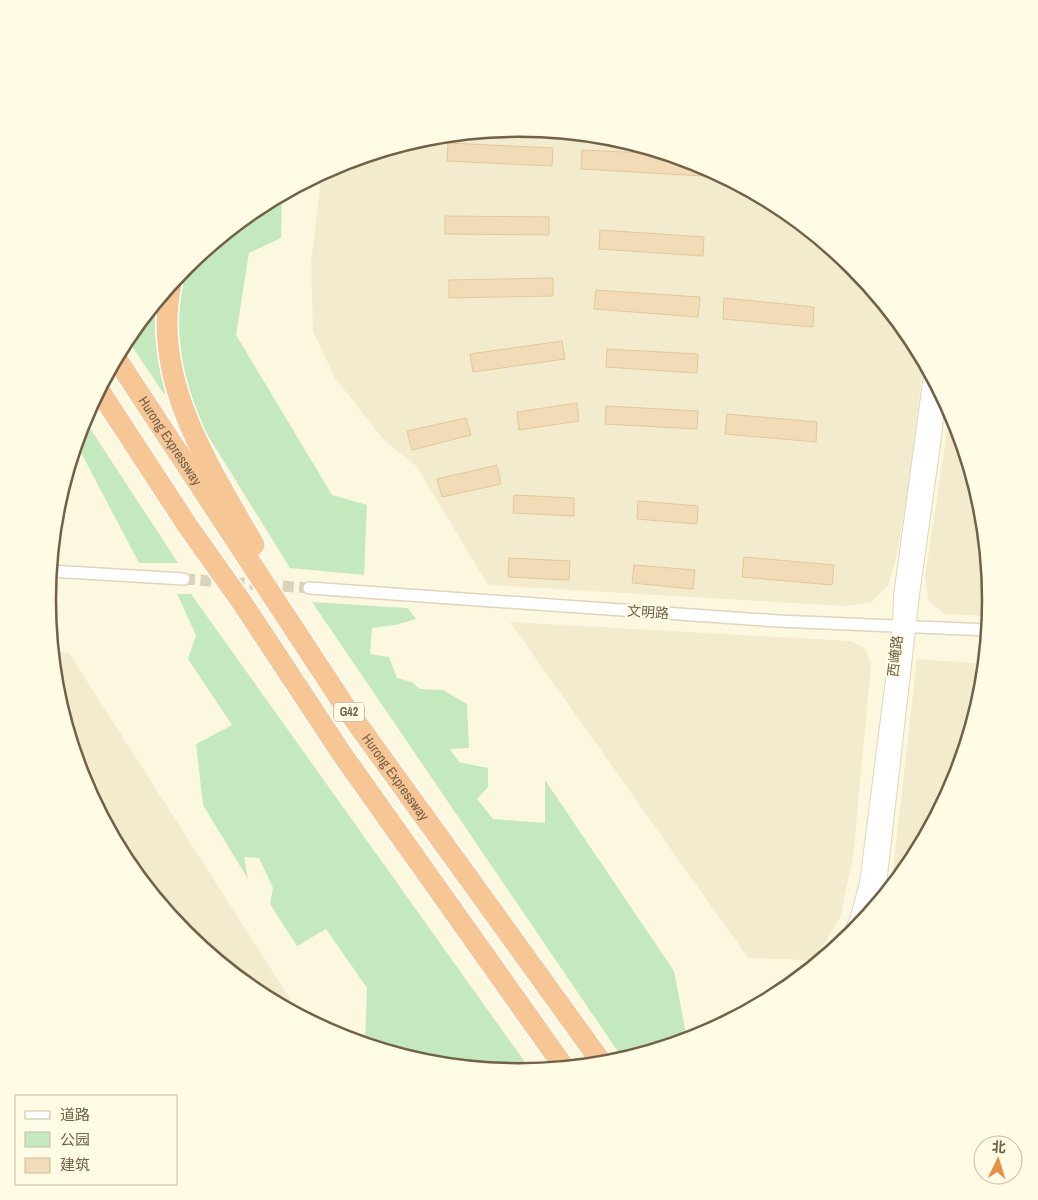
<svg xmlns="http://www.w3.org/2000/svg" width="1038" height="1200" viewBox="0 0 1038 1200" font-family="'Archivo Narrow','Noto Sans SC',sans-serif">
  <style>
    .residential { fill: #f3ebcd }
    .green { fill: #c5e9be }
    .building { fill: #f1dcb7; stroke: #e4c797 }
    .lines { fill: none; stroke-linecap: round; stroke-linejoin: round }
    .minor-tunnel { stroke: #dad2b9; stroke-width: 11; stroke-dasharray: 11 5.5; stroke-linecap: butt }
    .minor-casing { stroke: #e0d5bb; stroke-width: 14 }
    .tertiary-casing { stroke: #e0d5bb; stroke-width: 16 }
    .motorway-casing { stroke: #fff; stroke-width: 24 }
    .minor { stroke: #fff; stroke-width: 11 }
    .tertiary { stroke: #fff; stroke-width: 14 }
    .motorway { stroke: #f7c695; stroke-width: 21 }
    .labels { text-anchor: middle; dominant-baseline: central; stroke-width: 4.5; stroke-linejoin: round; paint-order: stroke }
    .shield { fill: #fffbe5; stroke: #9c8f76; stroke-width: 1 }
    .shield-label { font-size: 12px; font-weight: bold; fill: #726147 }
    .street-label { font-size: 14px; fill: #726147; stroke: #fffbe5 }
    .rim { fill: none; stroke: #726147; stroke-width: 2.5 }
  </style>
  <rect width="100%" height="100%" fill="#fcf8df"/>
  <g class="residential">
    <polygon points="519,129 611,138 700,165 781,208 853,267 911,338 923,360 912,468 896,558 889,584 872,602 843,606 488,585 417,467 384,440 335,378 313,331 311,263 320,188 319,175 339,164 427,138"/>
    <polygon points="950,412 981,508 990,600 989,616 945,614 929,602 925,577"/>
    <polygon points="510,622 851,641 866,649 871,665 853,858 840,918 814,960 748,958"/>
    <polygon points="53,651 69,653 301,1016 257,992 185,933 127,862 83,780 57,692"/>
    <polygon points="917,659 984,664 981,692 954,781 911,862 891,887"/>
  </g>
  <g class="green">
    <polygon points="282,195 281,238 249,253 236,335 332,495 367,505 364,575 290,568 205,431 182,379 175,334 179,285 184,268 257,208"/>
    <polygon points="159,299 157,346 168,391 164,394 127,339"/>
    <polygon points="84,419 178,563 139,563 76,443"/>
    <polygon points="177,594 191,594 527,1065 490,1069 427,1062 365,1044 367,988 326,929 297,946 270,904 273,888 259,858 244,857 248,879 203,805 196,744 232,725 188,659 196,635"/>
    <polygon points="312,602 408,608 416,619 395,625 372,628 370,654 389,657 397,678 412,682 420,689 443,690 467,704 469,748 450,749 459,762 488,768 488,787 477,799 493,819 545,823 545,780 674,971 687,1039 623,1059"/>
  </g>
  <g class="building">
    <polygon points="448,143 553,148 552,166 447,161"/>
    <polygon points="582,150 667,154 703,167 703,176 581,169"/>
    <polygon points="445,216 549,217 549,235 445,234"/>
    <polygon points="600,230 704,237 703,256 599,249"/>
    <polygon points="553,278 553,296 449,298 449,280"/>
    <polygon points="596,290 700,297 698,317 594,309"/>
    <polygon points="724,298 814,307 813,327 723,319"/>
    <polygon points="562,341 565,359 473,372 470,354"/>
    <polygon points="607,349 698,354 697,373 606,367"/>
    <polygon points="577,403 579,421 519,430 517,412"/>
    <polygon points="606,406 698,411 697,429 605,424"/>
    <polygon points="727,414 817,422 816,442 725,434"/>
    <polygon points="466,418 471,435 412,450 407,431"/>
    <polygon points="497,465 501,484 442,497 437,479"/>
    <polygon points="514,495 574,498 574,516 513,513"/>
    <polygon points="638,501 698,506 697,524 637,519"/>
    <polygon points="744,557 834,565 832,585 742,577"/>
    <polygon points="509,558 570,561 569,580 508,577"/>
    <polygon points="634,565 695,570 693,589 632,583"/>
  </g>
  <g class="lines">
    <polyline class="minor-tunnel" points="184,579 309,588"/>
    <defs>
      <g id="minor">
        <polyline points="50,571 184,579"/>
        <polyline points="309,588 778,621 988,630"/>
      </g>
      <g id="tertiary">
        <polyline points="874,907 880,875 912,595 934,437 939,390"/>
        <polyline points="850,935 857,920 867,883 900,625 901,596 931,375"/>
      </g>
      <g id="motorway">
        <path d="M171,284C151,381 209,465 254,545"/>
        <path id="s1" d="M116,358L348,711L602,1063"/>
        <polyline points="99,390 187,525 243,604 342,754 564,1067"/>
      </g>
    </defs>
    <use href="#minor" class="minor-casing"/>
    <use href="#tertiary" class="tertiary-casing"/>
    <use href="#motorway" class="motorway-casing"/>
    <use href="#minor" class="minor"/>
    <use href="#tertiary" class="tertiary"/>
    <use href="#motorway" class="motorway"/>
  </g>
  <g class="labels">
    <rect class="shield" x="334" y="702.5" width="30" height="19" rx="4"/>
    <g class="shield-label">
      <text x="349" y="712">G42</text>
    </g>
    <g class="street-label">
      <text stroke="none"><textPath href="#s1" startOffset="99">Hurong Expressway</textPath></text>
      <text transform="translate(648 612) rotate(4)">文明路</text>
      <text transform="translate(895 656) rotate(-83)">西崦路</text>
      <text stroke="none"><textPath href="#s1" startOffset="504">Hurong Expressway</textPath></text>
    </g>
  </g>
  <path d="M0 0H1038V1200H0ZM56 600a463 463 0 1 1 926 0a463 463 0 1 1-926 0Z" fill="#fffbe5" fill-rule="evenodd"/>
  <path class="rim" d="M56 600a463 463 0 1 1 926 0a463 463 0 1 1-926 0Z"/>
  <rect x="15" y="1095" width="162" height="90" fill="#fffbe5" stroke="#c7bda6"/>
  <rect x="25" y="1111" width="25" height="8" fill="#ffffff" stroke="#c7bda6"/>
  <text x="60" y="1120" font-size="15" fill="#726147">道路</text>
  <rect x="25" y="1132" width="25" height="15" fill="#c5e9be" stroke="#c7bda6"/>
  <text x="60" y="1145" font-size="15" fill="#726147">公园</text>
  <rect x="25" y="1158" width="25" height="15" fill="#f1dcb7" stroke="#c7bda6"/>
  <text x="60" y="1170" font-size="15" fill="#726147">建筑</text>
  <g transform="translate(998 1160) rotate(4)"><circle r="24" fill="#fffbe5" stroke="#c7bda6"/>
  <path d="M0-4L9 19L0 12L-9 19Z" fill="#e78f43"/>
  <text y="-8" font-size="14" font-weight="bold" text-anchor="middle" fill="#726147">北</text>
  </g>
</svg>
